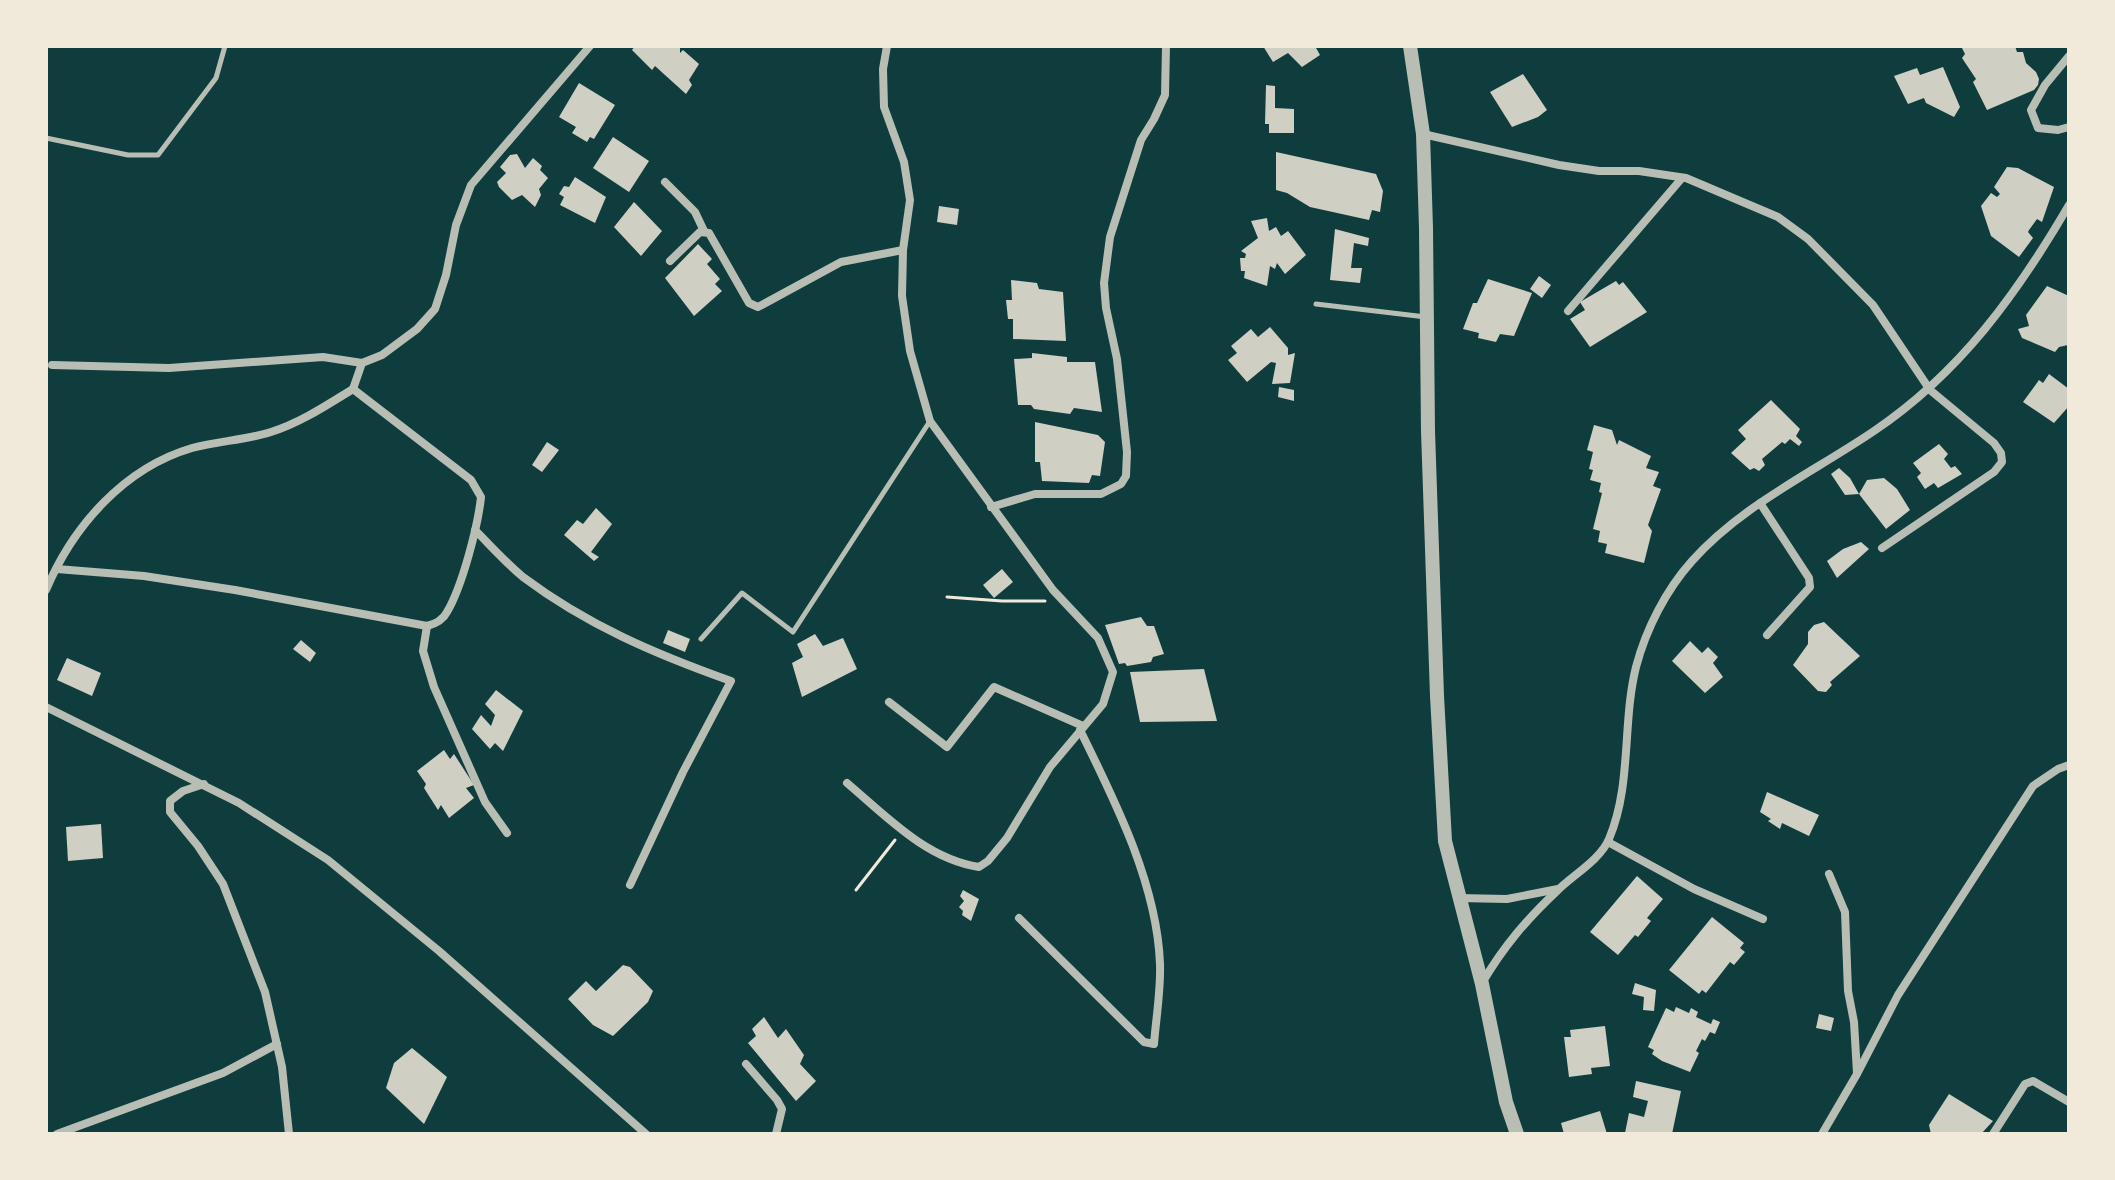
<svg xmlns="http://www.w3.org/2000/svg" width="2115" height="1180" viewBox="0 0 2115 1180" font-family="Roboto,sans-serif">
  <style>
    .building { fill: #cfcfc3 }
    .lines { fill: none; stroke-linecap: round; stroke-linejoin: round }
    .path { stroke: #f1e9da; stroke-width: 3 }
    .service { stroke: #b8beb3; stroke-width: 5 }
    .minor { stroke: #b8beb3; stroke-width: 8 }
    .tertiary { stroke: #b8beb3; stroke-width: 14 }
  </style>
  <rect width="100%" height="100%" fill="#0f3d3e"/>
  <g class="building">
    <polygon points="635,46 680,46 680,53 683,50 699,64 689,80 692,85 686,94 655,66 652,70 632,50"/>
    <polygon points="1263,46 1315,46 1320,55 1302,67 1288,53 1273,62"/>
    <polygon points="1961,46 2015,46 2017,52 2023,52 2026,63 2036,72 2039,79 2038,85 2034,90 1987,110 1973,82 1976,79 1962,58 1965,54"/>
    <polygon points="1943,67 1960,107 1954,117 1926,103 1924,98 1908,104 1894,76 1917,68 1920,75"/>
    <polygon points="1523,74 1547,110 1538,117 1512,127 1490,92"/>
    <polygon points="579,83 615,105 594,139 590,137 587,142 572,133 576,127 559,117"/>
    <polygon points="1266,85 1275,86 1275,108 1294,109 1294,133 1269,133 1269,124 1265,124"/>
    <polygon points="613,137 649,161 629,192 593,168"/>
    <polygon points="1276,152 1376,174 1383,191 1380,212 1372,210 1369,220 1310,207 1287,193 1276,190"/>
    <polygon points="517,154 525,168 533,158 542,166 540,170 548,178 539,189 541,195 535,207 522,195 512,200 499,187 497,182 506,173 500,167 510,155"/>
    <polygon points="2007,167 2018,168 2054,187 2042,222 2037,219 2029,230 2028,232 2033,238 2019,257 1991,236 1981,206 1991,193 1997,197 2000,194 1994,187"/>
    <polygon points="575,177 606,197 595,223 560,205 564,197 559,194 564,186 569,187"/>
    <polygon points="634,202 662,231 641,256 614,227"/>
    <polygon points="939,206 959,209 957,225 937,222"/>
    <polygon points="1267,218 1269,231 1276,227 1281,236 1288,231 1306,255 1285,274 1277,263 1275,269 1270,266 1267,286 1244,278 1245,271 1241,271 1240,258 1245,258 1246,254 1241,251 1258,238 1251,221"/>
    <polygon points="1335,229 1369,238 1368,246 1354,243 1351,268 1362,268 1360,283 1330,280"/>
    <polygon points="698,244 712,259 707,264 720,279 715,284 722,291 694,316 665,278"/>
    <polygon points="1539,276 1551,285 1542,298 1530,289"/>
    <polygon points="1488,279 1532,293 1514,336 1500,334 1496,342 1478,338 1479,333 1463,329 1473,303 1477,303"/>
    <polygon points="1011,280 1037,283 1039,289 1063,292 1066,341 1013,339 1013,319 1008,319 1006,300 1012,300"/>
    <polygon points="1616,281 1619,285 1623,282 1647,312 1590,347 1570,319 1585,310 1580,302"/>
    <polygon points="2047,286 2069,296 2068,345 2059,347 2055,352 2022,338 2018,329 2029,326 2026,315"/>
    <polygon points="1270,327 1288,348 1288,355 1295,353 1290,383 1272,384 1276,363 1271,362 1247,382 1228,360 1237,353 1231,346 1251,329 1258,337"/>
    <polygon points="1032,353 1067,357 1067,362 1095,362 1102,412 1074,408 1070,414 1034,409 1031,405 1018,405 1014,359 1032,358"/>
    <polygon points="2049,374 2069,389 2069,406 2054,423 2023,402 2039,380 2043,383"/>
    <polygon points="1279,387 1294,390 1294,401 1278,397"/>
    <polygon points="1771,400 1800,429 1796,436 1802,442 1799,446 1790,439 1785,444 1782,442 1762,459 1765,465 1759,471 1754,468 1750,470 1731,453 1746,439 1738,430"/>
    <polygon points="1035,422 1098,435 1105,442 1100,476 1092,475 1089,483 1042,481 1040,462 1035,462"/>
    <polygon points="1594,425 1612,430 1617,445 1619,440 1651,456 1646,468 1659,472 1653,486 1661,489 1648,525 1652,531 1644,563 1605,553 1607,544 1598,542 1600,531 1593,529 1602,493 1599,492 1601,483 1590,480 1593,470 1589,469 1593,452 1587,450"/>
    <polygon points="547,442 559,450 542,472 532,465"/>
    <polygon points="1939,444 1948,454 1944,459 1951,468 1955,466 1962,474 1938,488 1934,483 1925,489 1917,477 1921,473 1913,463"/>
    <polygon points="1839,468 1850,478 1859,494 1867,480 1884,478 1897,489 1910,510 1886,529 1859,494 1845,495 1831,474"/>
    <polygon points="596,508 612,524 591,552 599,557 594,561 564,535 577,520 583,524"/>
    <polygon points="1861,542 1869,549 1837,578 1827,561 1843,549"/>
    <polygon points="1002,569 1013,582 994,598 983,585"/>
    <polygon points="1141,617 1147,626 1154,626 1164,654 1153,657 1151,662 1127,666 1125,663 1119,664 1105,625"/>
    <polygon points="1824,622 1860,656 1830,682 1832,685 1826,692 1818,691 1793,665 1808,644 1808,632 1814,625"/>
    <polygon points="668,630 690,639 685,652 663,643"/>
    <polygon points="815,634 823,646 843,638 857,669 802,697 792,663 803,657 797,644"/>
    <polygon points="301,640 316,653 310,662 293,649"/>
    <polygon points="1690,641 1702,653 1708,647 1718,657 1713,663 1723,677 1705,693 1672,661"/>
    <polygon points="67,658 101,673 92,696 57,680"/>
    <polygon points="1204,669 1217,721 1140,722 1130,672"/>
    <polygon points="496,690 523,711 503,751 495,743 490,749 472,729 481,715 491,726 495,715 485,704"/>
    <polygon points="444,750 450,759 454,754 474,785 466,788 474,798 449,818 441,805 438,810 424,788 426,784 417,771"/>
    <polygon points="1767,792 1819,815 1809,836 1782,823 1780,829 1768,821 1771,819 1760,812"/>
    <polygon points="101,824 103,858 68,861 66,827"/>
    <polygon points="1637,876 1663,899 1647,918 1651,921 1638,937 1635,935 1618,955 1590,932"/>
    <polygon points="963,890 979,899 971,921 962,915 963,911 959,907 964,901 960,896"/>
    <polygon points="1712,917 1744,943 1740,948 1745,952 1734,965 1730,962 1706,993 1702,990 1699,994 1669,970"/>
    <polygon points="623,965 630,967 653,991 648,1002 613,1036 593,1025 568,999 586,981 596,991"/>
    <polygon points="1635,983 1656,990 1654,1011 1643,1010 1644,997 1632,994"/>
    <polygon points="1676,1007 1689,1013 1691,1008 1698,1012 1696,1017 1711,1024 1713,1019 1720,1022 1715,1034 1710,1032 1705,1041 1702,1039 1696,1051 1699,1053 1690,1072 1662,1061 1652,1054 1654,1050 1648,1047 1666,1008 1674,1012"/>
    <polygon points="1819,1014 1834,1018 1831,1031 1816,1028"/>
    <polygon points="764,1017 778,1038 786,1029 804,1055 800,1064 816,1081 796,1101 748,1043 756,1036 752,1029"/>
    <polygon points="1605,1026 1610,1066 1591,1068 1592,1074 1569,1077 1564,1037 1571,1037 1570,1030"/>
    <polygon points="412,1048 447,1077 424,1124 386,1088 394,1063"/>
    <polygon points="1636,1081 1681,1091 1672,1134 1625,1133 1629,1113 1644,1117 1648,1101 1633,1097"/>
    <polygon points="1949,1094 1993,1121 1981,1134 1931,1134 1929,1125"/>
    <polygon points="1600,1111 1607,1134 1564,1134 1561,1123"/>
  </g>
  <g class="lines">
    <g class="path">
      <polyline points="947,597 1002,601 1045,601"/>
      <polyline points="856,890 895,840"/>
    </g>
    <g class="service">
      <polyline points="46,138 128,155 158,155 216,78 225,46"/>
      <polyline points="1316,304 1426,317"/>
      <polyline points="701,639 742,593 793,632 930,421"/>
    </g>
    <g class="minor">
      <polyline points="2069,56 2045,85 2031,110 2038,128 2058,130 2069,127"/>
      <polyline points="1423,134 1559,165 1599,171 1639,171 1686,178 1778,217 1808,239 1873,305 1930,390 1994,443 2001,453 2002,462 1994,472 1882,548"/>
      <polyline points="665,182 695,212 704,231"/>
      <polyline points="670,261 700,232 709,233 749,303 758,307 841,262 903,250"/>
      <polyline points="1568,311 1682,178"/>
      <polyline points="52,365 169,368 323,357 362,363 382,355 417,329 435,309 446,275 456,225 471,185 590,46"/>
      <polyline points="1760,503 1809,578 1810,587 1767,635"/>
      <polyline points="991,507 1035,494 1101,494 1121,484 1126,476 1127,452 1117,359 1106,308 1104,283 1110,237 1141,140 1154,119 1165,95 1166,46"/>
      <path d="M475,530C490,545 506,563 523,577C587,625 655,654 731,681L683,772L630,885"/>
      <path d="M57,569L144,576L235,590L427,626C435,624 443,620 447,612C462,587 478,526 481,497L471,480L353,389"/>
      <path d="M46,590C73,526 124,468 192,448C218,441 246,440 271,432C300,423 327,405 353,389L362,363"/>
      <polyline points="427,626 423,651 434,687 485,802 507,833"/>
      <polyline points="889,702 947,747 994,687 1083,726"/>
      <polyline points="46,707 239,803 328,860 439,951 646,1134"/>
      <path d="M847,783C886,816 926,859 979,867L988,861L1007,838L1050,767L1103,704L1113,672L1098,638L1053,590L930,421L910,351L902,296L903,250L910,200L904,162L884,107L883,69L887,46"/>
      <polyline points="204,784 183,791 170,801 170,812 198,846 223,884 265,992 282,1067 289,1134"/>
      <polyline points="1608,842 1694,889 1763,919"/>
      <polyline points="1829,874 1845,912 1848,991 1854,1022 1857,1073"/>
      <polyline points="1458,898 1507,899 1558,889"/>
      <path d="M1019,918L1144,1042L1154,1044C1156,1018 1161,990 1160,964C1157,884 1115,801 1080,730"/>
      <path d="M1482,983C1504,946 1526,920 1558,890C1573,875 1600,860 1609,839C1632,785 1622,723 1636,667C1646,629 1666,590 1692,561C1742,505 1812,473 1874,431C1960,373 2017,294 2069,205"/>
      <polyline points="746,1064 777,1100 782,1109 776,1134"/>
      <polyline points="57,1134 223,1073 277,1044"/>
      <polyline points="1822,1134 1857,1074 1898,995 2033,786 2058,769 2069,765"/>
      <polyline points="1993,1134 2025,1084 2033,1081 2069,1102"/>
    </g>
    <polyline class="tertiary" points="1410,46 1423,134 1426,228 1428,431 1437,696 1445,841 1482,984 1506,1102 1517,1134"/>
  </g>
  <rect width="2115" height="1180" fill="none" stroke="#f1e9da" stroke-width="96"/>
</svg>
